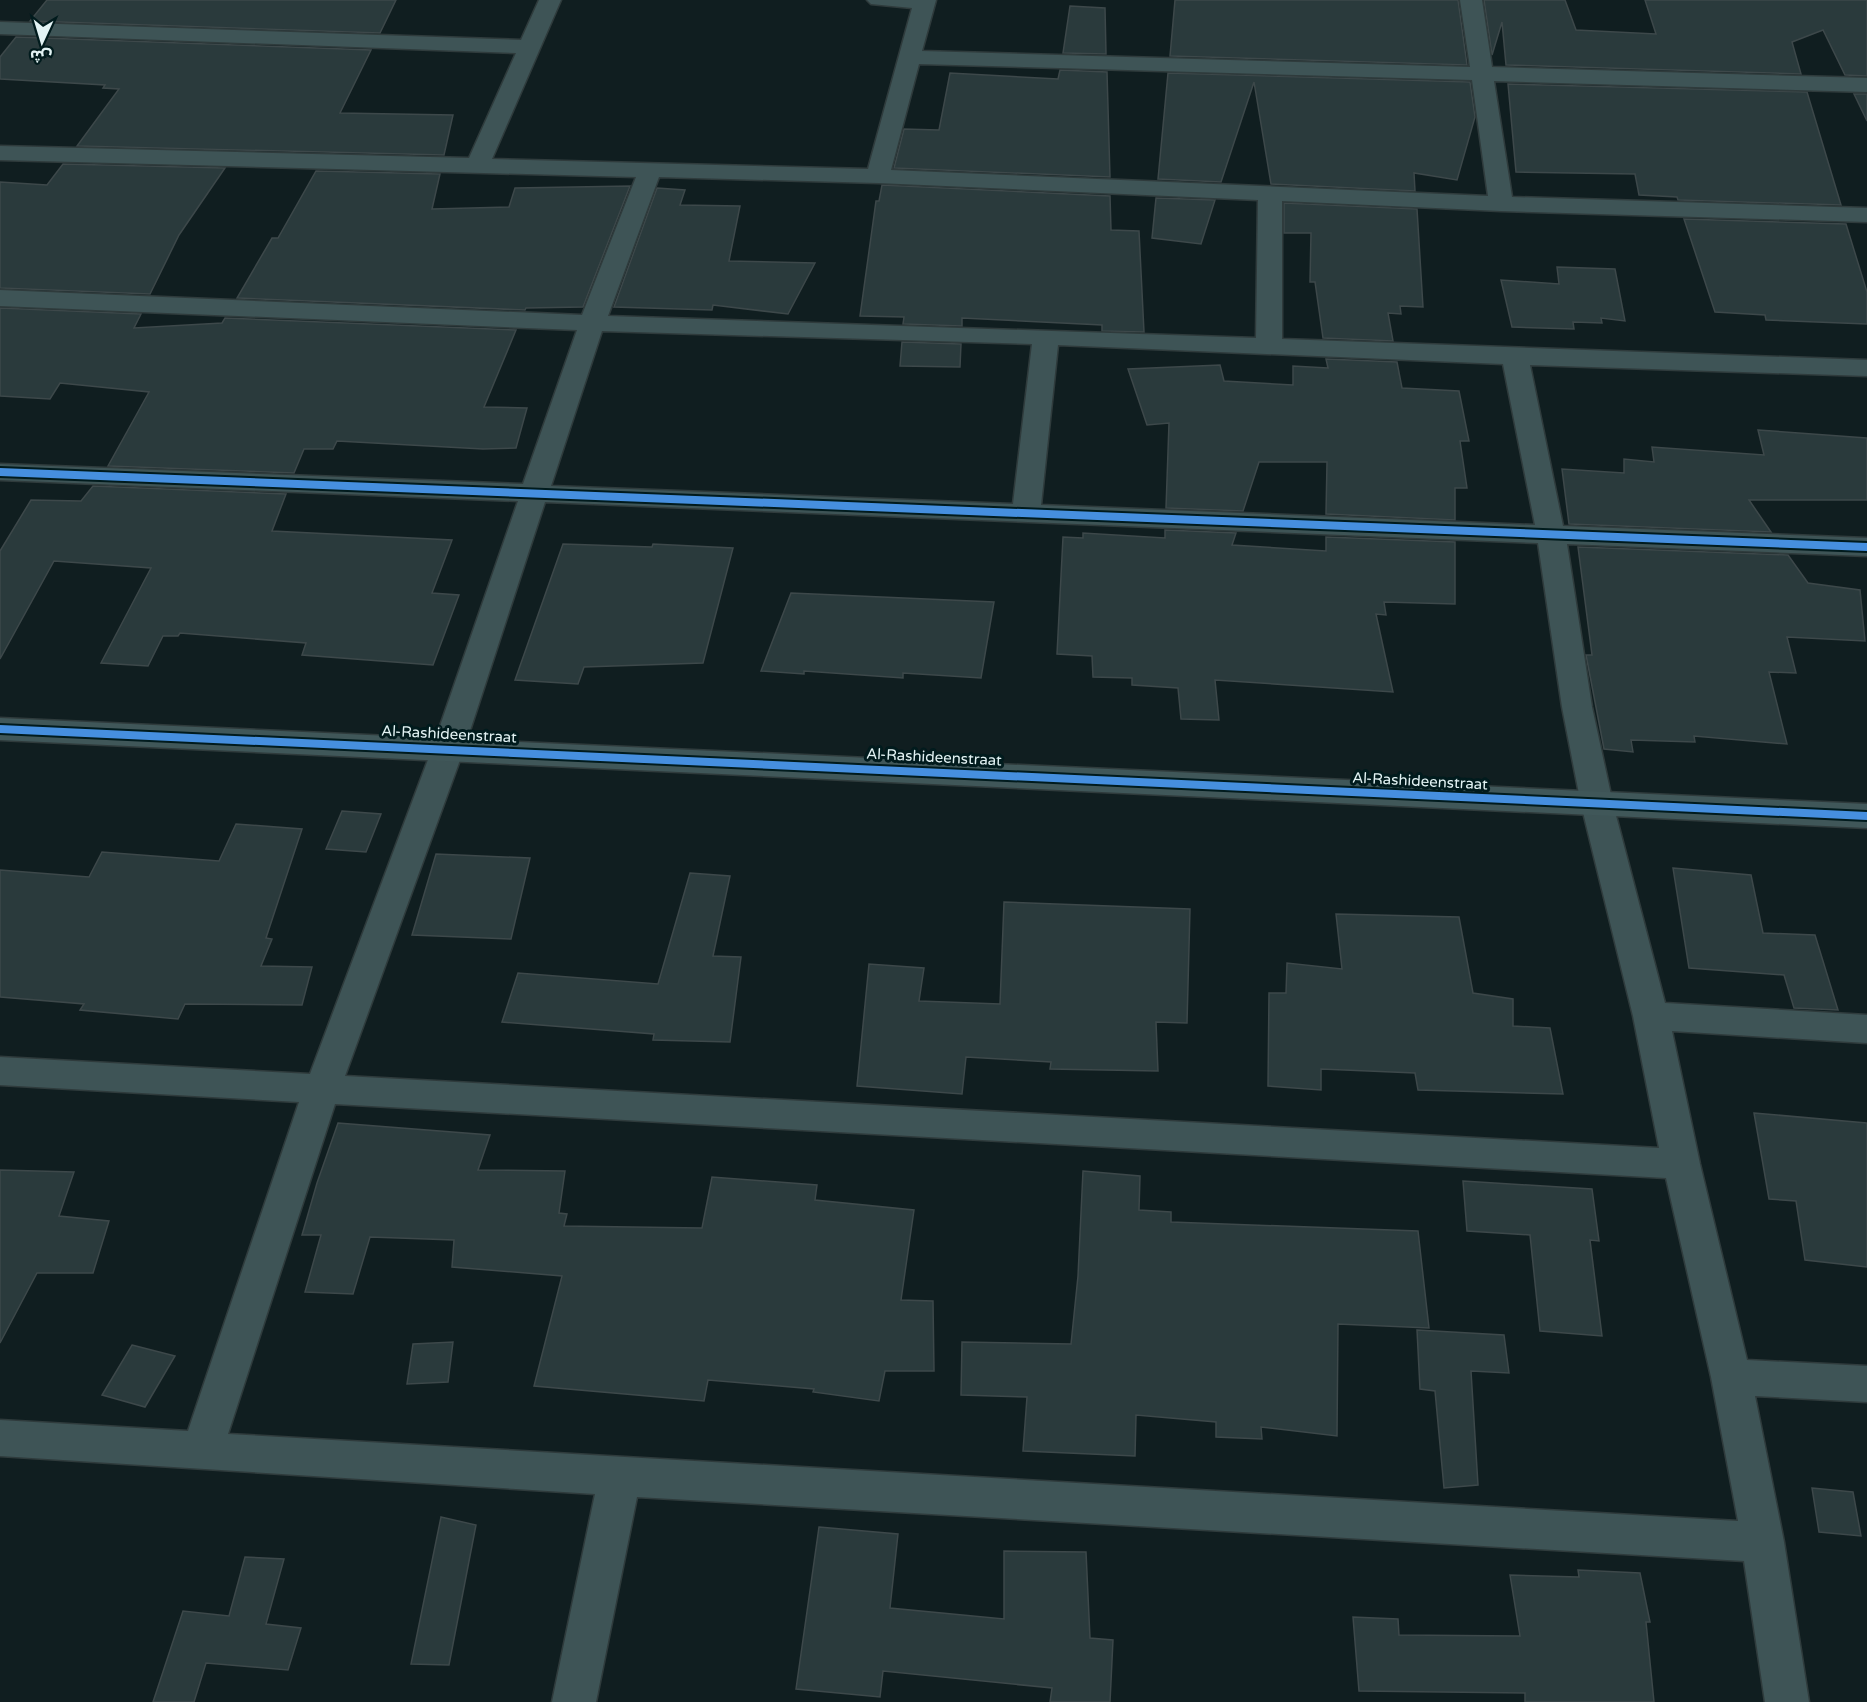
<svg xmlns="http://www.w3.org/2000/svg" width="1867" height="1702" viewBox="0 0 1867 1702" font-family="'Varela Round','Noto Sans Arabic',sans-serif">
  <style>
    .building { fill: #2a3a3c; stroke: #3d484a; stroke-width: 1.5 }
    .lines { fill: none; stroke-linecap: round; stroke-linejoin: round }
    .street-casing { stroke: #2f3b3c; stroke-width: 3 }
    .secondary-casing { stroke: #2f3b3c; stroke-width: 3 }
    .street { fill: #3e5456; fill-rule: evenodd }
    .secondary { fill: #405759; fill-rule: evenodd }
    .cycleway-casing { stroke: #011b1d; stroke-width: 12 }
    .cycleway { stroke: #468fdf; stroke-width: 8 }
    .labels { text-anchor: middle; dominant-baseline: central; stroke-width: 6; stroke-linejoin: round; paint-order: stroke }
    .street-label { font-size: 15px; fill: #e3f3f4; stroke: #011b1d }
  </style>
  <rect width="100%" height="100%" fill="#101e20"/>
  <g class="building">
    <polygon points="47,0 396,0 380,33 30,21"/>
    <polygon points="1175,0 1458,0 1467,65 1170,56"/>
    <polygon points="1484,0 1565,0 1576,30 1656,34 1645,0 1867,0 1867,76 1845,75 1823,30 1792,42 1801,74 1506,65 1502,22 1492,55"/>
    <polygon points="1070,6 1105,8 1106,54 1063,53"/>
    <polygon points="16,37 371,50 340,113 453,115 444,155 77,146 119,89 103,88 105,85 0,79 0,57"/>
    <polygon points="1060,70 1107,72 1110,177 894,168 904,129 939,130 950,73 1058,79"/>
    <polygon points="1168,73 1470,82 1475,117 1457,180 1414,173 1415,191 1271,184 1254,82 1221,182 1158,179"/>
    <polygon points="1508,84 1807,92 1841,205 1678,200 1677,197 1639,195 1635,174 1516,172"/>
    <polygon points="1854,94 1867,94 1867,121"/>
    <polygon points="63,164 225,168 179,235 150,294 0,288 0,182 47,185"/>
    <polygon points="316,171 440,174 432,209 509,207 515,188 630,186 583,307 526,308 525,310 237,298 272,238 278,238"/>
    <polygon points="882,185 1110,196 1111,230 1139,231 1144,332 1102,331 1102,325 962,318 962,326 903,324 904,317 860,316 876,201 879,201"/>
    <polygon points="657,188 685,190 680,205 740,206 729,261 815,263 788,314 713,305 712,310 614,307"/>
    <polygon points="1156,198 1215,200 1201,244 1152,238"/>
    <polygon points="1284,203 1417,209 1423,307 1400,306 1401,314 1388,313 1393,341 1323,338 1315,282 1310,282 1311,233 1284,233"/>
    <polygon points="1684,219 1846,224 1867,292 1867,324 1766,320 1765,315 1715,312"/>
    <polygon points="1557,267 1615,269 1625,321 1601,318 1602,323 1573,322 1574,329 1512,327 1501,280 1559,284"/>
    <polygon points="0,308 141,314 134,328 222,323 225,318 516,330 484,407 527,408 516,448 483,449 337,441 333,449 304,449 294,473 108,466 149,392 60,383 50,399 0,396"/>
    <polygon points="902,342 961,344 960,367 900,366"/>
    <polygon points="1326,359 1397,362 1402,388 1459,391 1469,441 1460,441 1467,488 1455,488 1455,520 1326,514 1327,462 1259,462 1243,511 1166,508 1169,423 1147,425 1128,369 1220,365 1224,381 1293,385 1293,366 1328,368"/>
    <polygon points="1758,430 1867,438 1867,500 1749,500 1771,532 1569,524 1562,469 1624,473 1624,459 1654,462 1652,447 1764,455"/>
    <polygon points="93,486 286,494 272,531 452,540 432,593 459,595 433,665 302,655 306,643 180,633 178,636 163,636 148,666 101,663 151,568 54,561 0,659 0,551 31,500 81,501"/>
    <polygon points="1165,530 1236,533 1232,545 1326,551 1326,537 1455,542 1455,604 1384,602 1386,615 1376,614 1393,692 1215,680 1219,720 1181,719 1178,688 1132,685 1132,678 1093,677 1092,656 1057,654 1063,537 1083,538 1083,533 1165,538"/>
    <polygon points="563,544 652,547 653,544 733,548 703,663 584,667 578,684 515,680"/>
    <polygon points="1578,547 1788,555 1808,583 1860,590 1865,641 1787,637 1796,673 1769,672 1787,744 1694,736 1695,742 1631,740 1633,752 1604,749 1586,655 1592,655"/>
    <polygon points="791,593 994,602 981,678 903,673 903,678 804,671 804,674 761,671"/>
    <polygon points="342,811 381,814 366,852 326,849"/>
    <polygon points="236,824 302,829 266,938 272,939 261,966 312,967 302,1005 185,1004 178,1019 80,1010 84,1004 0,997 0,870 89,877 102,852 219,861"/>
    <polygon points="436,854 530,858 511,939 412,935"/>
    <polygon points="1673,868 1751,875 1763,933 1815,935 1838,1010 1794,1008 1784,975 1689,968"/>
    <polygon points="690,873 730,876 713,956 741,957 730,1042 653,1040 654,1034 502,1022 518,973 658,984"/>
    <polygon points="1004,902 1190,909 1187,1023 1156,1022 1158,1071 1050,1069 1051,1062 966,1057 962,1094 857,1086 869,964 924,968 919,1001 1000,1004"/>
    <polygon points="1336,914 1459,917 1473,993 1513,999 1513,1026 1550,1028 1563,1094 1418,1090 1415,1073 1321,1069 1321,1090 1268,1086 1269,993 1286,993 1287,963 1342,969"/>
    <polygon points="1754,1113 1867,1123 1867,1267 1805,1260 1796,1201 1769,1199"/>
    <polygon points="338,1123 490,1135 478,1170 565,1171 559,1213 567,1214 564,1226 702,1228 712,1177 817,1185 815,1200 914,1210 901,1300 933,1301 934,1371 885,1371 879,1401 813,1392 814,1389 708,1380 704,1401 534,1386 562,1276 452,1267 454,1240 370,1237 353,1294 305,1292 321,1235 302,1235 317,1183"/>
    <polygon points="0,1170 74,1172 59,1216 109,1221 93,1273 37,1273 0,1343"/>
    <polygon points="1083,1171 1140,1176 1139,1210 1171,1212 1171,1222 1418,1231 1429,1328 1338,1324 1337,1436 1261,1427 1262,1439 1216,1437 1216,1422 1136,1415 1135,1456 1023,1451 1027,1397 961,1395 962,1342 1071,1344 1078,1276"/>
    <polygon points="1463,1181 1592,1189 1599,1241 1590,1240 1602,1336 1540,1331 1530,1235 1467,1231"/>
    <polygon points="1417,1330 1504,1335 1509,1373 1471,1371 1478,1485 1444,1488 1435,1391 1420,1389"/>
    <polygon points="453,1342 448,1382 407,1384 413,1344"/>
    <polygon points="132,1345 175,1356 145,1407 102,1395"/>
    <polygon points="1812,1488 1853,1492 1861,1536 1819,1532"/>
    <polygon points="441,1517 476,1525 449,1665 411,1664"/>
    <polygon points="819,1527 898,1534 890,1608 1004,1619 1004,1551 1086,1552 1090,1638 1113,1640 1110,1702 1050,1702 1052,1688 883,1671 880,1697 796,1689"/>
    <polygon points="245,1557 284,1559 266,1624 301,1628 288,1670 206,1663 194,1702 153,1702 183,1611 229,1616"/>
    <polygon points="1578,1570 1640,1573 1650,1622 1646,1622 1654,1702 1525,1702 1525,1693 1359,1691 1353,1617 1398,1619 1399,1635 1520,1636 1510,1575 1579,1577"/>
  </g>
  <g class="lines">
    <defs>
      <path id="street" d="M539,0H561L492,159L868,169L912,8L871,4L867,0H936L922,51L1470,67L1460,0H1482L1492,67L1867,78V92L1494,81L1512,197L1867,208V222L1501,211L1282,201V339L1867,360V376L1530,365L1563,526L1867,538V556L1567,544L1592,707L1613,804L1665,1003L1867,1015V1043L1672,1031L1700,1164L1747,1360L1867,1366V1402L1755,1396L1784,1542L1809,1702H1765L1744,1561L637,1497L596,1702H552L595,1494L0,1456V1420L188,1431L299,1102L0,1085V1057L310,1074L432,749L518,501L0,480V464L523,484L577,330L0,306V290L582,315L636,177L0,160V146L469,158L516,53L0,34V22L521,40ZM919,64L1472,80L1488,196L891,170ZM659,177L878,183L1258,200L1256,338L608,316ZM602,331L1032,344L1013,504L551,486ZM1058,345L1503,364L1535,525L1041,505ZM545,502L1538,543L1562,707L1581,804L1633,1016L1659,1148L345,1076L464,749ZM335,1104L1666,1178L1711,1377L1738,1521L228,1434Z"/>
      <polygon id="secondary" points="0,718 1867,804 1867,828 0,740"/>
    </defs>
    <use href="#street" class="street-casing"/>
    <use href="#secondary" class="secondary-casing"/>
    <use href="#street" class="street"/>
    <use href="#secondary" class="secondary"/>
    <defs>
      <g id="cycleway">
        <polyline points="0,472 1867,547"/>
        <polyline points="0,729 1867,816"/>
      </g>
    </defs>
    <use href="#cycleway" class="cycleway-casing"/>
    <use href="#cycleway" class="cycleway"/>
  </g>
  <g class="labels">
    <g class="street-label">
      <text transform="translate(449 734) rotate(3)">Al-Rashideenstraat</text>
      <text transform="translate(934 757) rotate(3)">Al-Rashideenstraat</text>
      <text transform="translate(1420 781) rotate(3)">Al-Rashideenstraat</text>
    </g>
  </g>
  <g transform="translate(42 42) rotate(184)" stroke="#011b1d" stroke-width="4.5" paint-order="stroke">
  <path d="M0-4.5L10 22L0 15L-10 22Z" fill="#e3f3f4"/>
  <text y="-9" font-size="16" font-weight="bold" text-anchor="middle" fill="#e3f3f4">ش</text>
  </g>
</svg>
